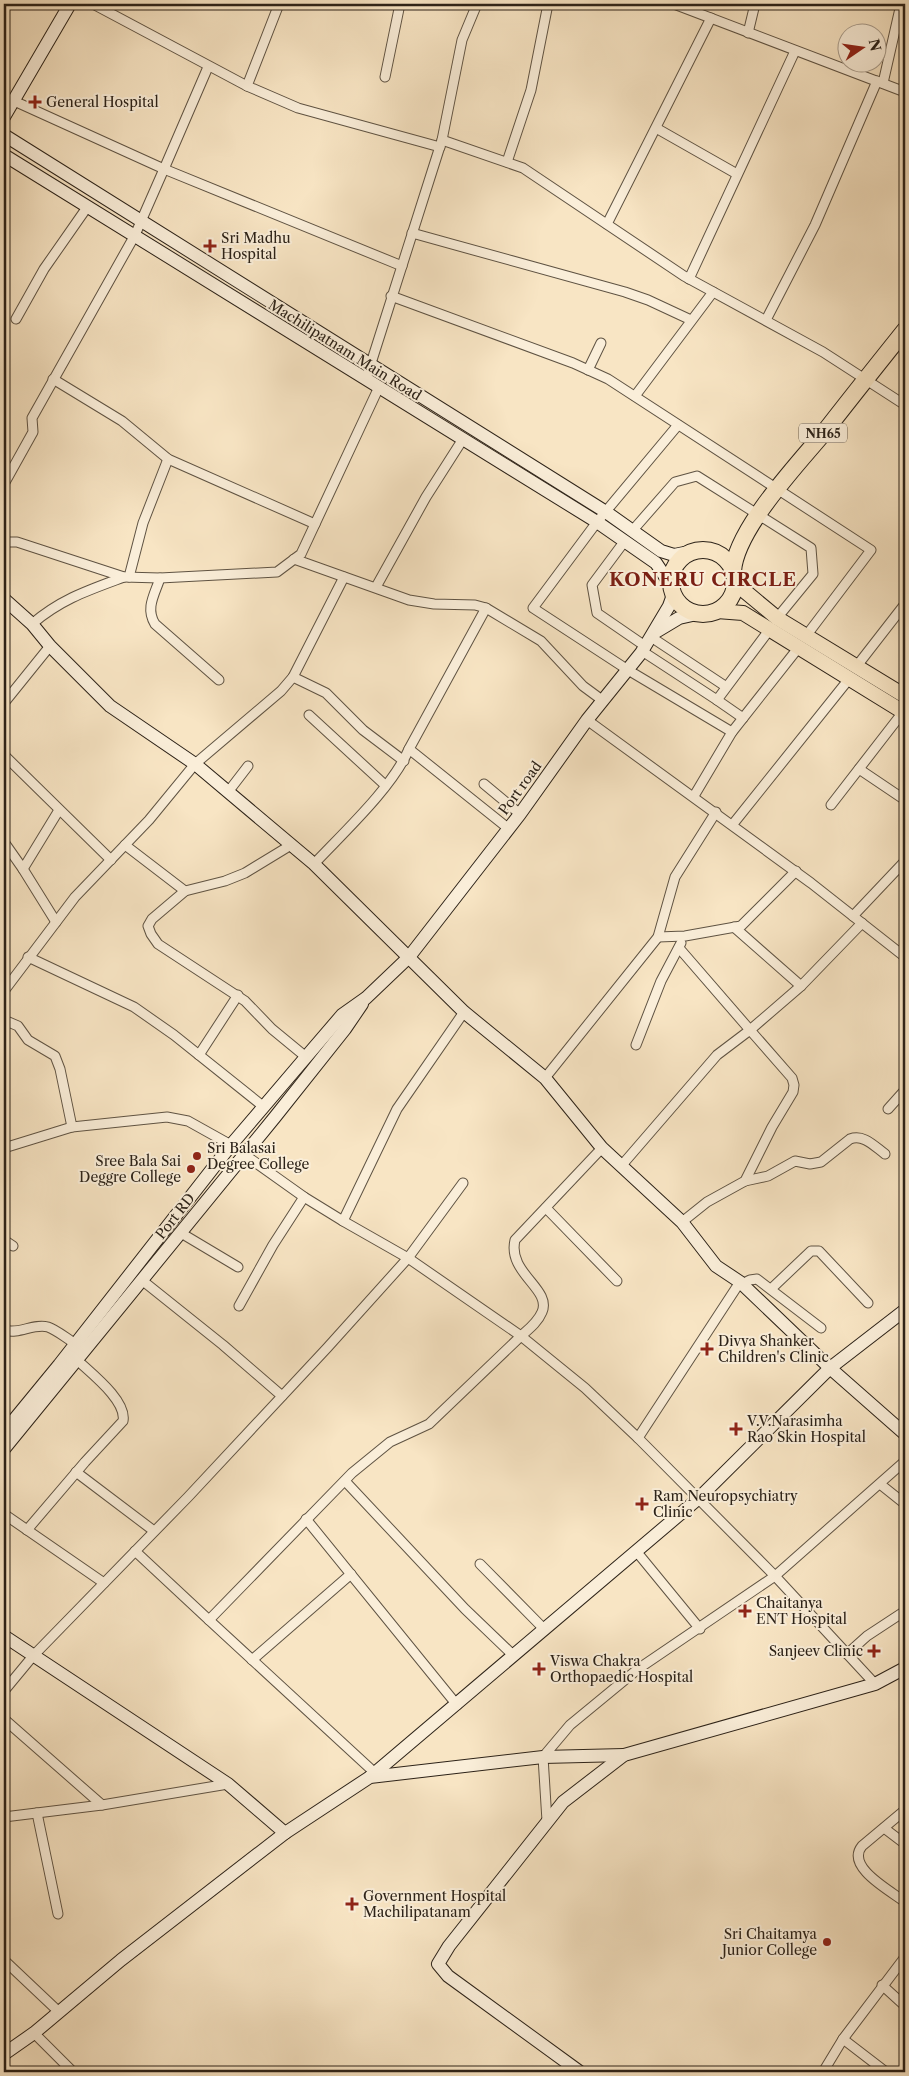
<svg xmlns="http://www.w3.org/2000/svg" width="909" height="2076" viewBox="0 0 909 2076" font-family="'Libre Caslon Text',serif">
  <style>
    .lines { fill: none; stroke-linecap: round; stroke-linejoin: round }
    .street-casing { stroke: #5f5343; stroke-width: 11 }
    .secondary-casing { stroke: #2c2218; stroke-width: 14 }
    .primary-casing { stroke: #2c2218; stroke-width: 16 }
    .highway-casing { stroke: #2c2218; stroke-width: 18 }
    .street { stroke: #faeed9; stroke-width: 9 }
    .secondary { stroke: #faeed9; stroke-width: 12 }
    .primary { stroke: #f8e5c4; stroke-width: 14 }
    .highway { stroke: #f8e5c4; stroke-width: 16 }
    .poi-dot { fill: #8f2418; stroke: #faeed9; stroke-width: 2 }
    .labels { text-anchor: middle; dominant-baseline: central; stroke-width: 4; stroke-linejoin: round; paint-order: stroke }
    .shield { fill: #faeed9; stroke: #6a5f52; stroke-width: 1 }
    .shield-label { font-size: 12px; font-weight: bold; fill: #2c2218 }
    .poi-label { font-size: 14px; fill: #2c2218; stroke: #faeed9; text-anchor: start }
    .street-label { font-size: 14px; fill: #2c2218; stroke: #faeed9 }
    .district-label { font-size: 19px; font-weight: bold; letter-spacing: 1px; fill: #7a1f14; stroke: #faeed9 }
  </style>
  <rect width="100%" height="100%" fill="#f8e5c4"/>
  <filter id="stains"><feTurbulence type="fractalNoise" baseFrequency=".004" numOctaves="4"/><feColorMatrix values="0 0 0 0 .2 0 0 0 0 .09 0 0 0 0 .02 0 0 0 .5 -.17"/></filter>
  <radialGradient id="worn" r=".72"><stop offset=".6" stop-color="#630" stop-opacity="0"/><stop offset="1" stop-color="#630" stop-opacity=".3"/></radialGradient>
  <g class="lines">
    <defs>
      <g id="street">
        <polyline points="93,4 247,86"/>
        <polyline points="279,4 247,86 298,108 440,147"/>
        <polyline points="674,4 905,92"/>
        <polyline points="748,33 755,4"/>
        <polyline points="208,67 164,169 402,266"/>
        <polyline points="385,77 400,4"/>
        <polyline points="883,83 901,4"/>
        <polyline points="656,128 737,174"/>
        <polyline points="442,140 523,168 684,276 823,352 905,405"/>
        <polyline points="507,162 531,90 548,4"/>
        <polyline points="607,224 711,18"/>
        <polyline points="412,233 625,292 648,300 691,320"/>
        <polyline points="689,279 795,51"/>
        <polyline points="391,296 573,363 608,379 871,550 806,636"/>
        <polyline points="16,319 44,269 88,206"/>
        <polyline points="766,320 815,225 877,81"/>
        <polyline points="588,370 601,343"/>
        <polyline points="53,379 122,421 168,459 315,524"/>
        <polyline points="366,379 442,140 462,40 477,4"/>
        <polyline points="635,396 713,292"/>
        <polyline points="678,425 597,522 533,608 628,670 732,732"/>
        <polyline points="4,484 33,432 32,418 135,235 164,169 14,101"/>
        <polyline points="633,530 675,482 697,476 811,548 813,574 777,618"/>
        <path d="M4,542H17L124,577C89,590 61,599 32,624"/>
        <polyline points="624,542 592,585 597,613 645,646"/>
        <polyline points="294,559 409,600 434,604 475,605 486,608 541,641 583,686 602,700"/>
        <polyline points="124,577 160,578 277,572 301,554 379,387"/>
        <polyline points="129,577 143,523 168,459"/>
        <path d="M160,578C155,594 145,608 155,624L219,680"/>
        <polyline points="376,587 426,497 463,439"/>
        <polyline points="486,608 409,749 509,829"/>
        <polyline points="651,637 725,686"/>
        <polyline points="642,651 717,700 770,629"/>
        <polyline points="856,667 905,604"/>
        <polyline points="293,677 326,693 363,730 404,761"/>
        <polyline points="717,700 743,718"/>
        <polyline points="4,703 50,646"/>
        <polyline points="309,715 385,785"/>
        <polyline points="587,720 811,883 905,957"/>
        <polyline points="4,755 111,860"/>
        <polyline points="859,769 905,800"/>
        <polyline points="484,784 520,814"/>
        <polyline points="228,792 248,766"/>
        <polyline points="694,796 732,732 799,647"/>
        <polyline points="831,805 903,712"/>
        <polyline points="733,824 849,679"/>
        <polyline points="4,842 23,869 59,810"/>
        <polyline points="125,845 185,891"/>
        <polyline points="291,845 245,873 225,881 185,891 152,919 148,926 151,934 158,944 245,1001 272,1029 306,1057"/>
        <path d="M314,864C344,832 392,788 409,749"/>
        <polyline points="23,869 56,922"/>
        <polyline points="853,916 905,861"/>
        <polyline points="734,927 801,986"/>
        <polyline points="658,937 685,936 741,926 796,871"/>
        <polyline points="28,957 134,1007 174,1035 264,1107"/>
        <polyline points="4,991 75,897 149,820 195,764 281,691 293,677 344,577"/>
        <polyline points="4,1020 18,1026 28,1040 55,1056 60,1069 72,1127"/>
        <polyline points="636,1045 661,981 681,943"/>
        <polyline points="199,1055 238,995"/>
        <polyline points="545,1078 658,937 675,877 716,812"/>
        <polyline points="888,1109 905,1090"/>
        <polyline points="4,1148 72,1127 167,1117 188,1121 231,1145 304,1197 343,1221"/>
        <path d="M602,1148L515,1240C507,1273 552,1289 542,1312C538,1322 529,1329 521,1336L585,1388L638,1438L740,1282"/>
        <polyline points="622,1165 717,1055 750,1030 679,948"/>
        <path d="M745,1181L768,1176L795,1161L810,1164L821,1162L850,1139C864,1134 874,1146 885,1154"/>
        <polyline points="546,1208 617,1281"/>
        <polyline points="682,1222 707,1202 745,1181 772,1127 793,1092 794,1085 792,1078 750,1030 801,986 862,923"/>
        <polyline points="181,1233 238,1267"/>
        <polyline points="4,1240 13,1246"/>
        <polyline points="143,1281 223,1345 282,1396"/>
        <polyline points="742,1284 750,1280 757,1279 821,1328"/>
        <polyline points="771,1289 811,1251 819,1251 868,1303"/>
        <polyline points="239,1306 273,1245 304,1197"/>
        <path d="M4,1330C19,1335 33,1323 48,1327C57,1330 67,1339 76,1344"/>
        <polyline points="638,1438 775,1576 875,1684"/>
        <polyline points="76,1472 154,1531"/>
        <polyline points="345,1481 465,1609 514,1656"/>
        <polyline points="880,1484 905,1504"/>
        <polyline points="4,1514 104,1583"/>
        <polyline points="306,1519 457,1705"/>
        <path d="M27,1530L85,1462L123,1421C127,1401 92,1374 77,1360"/>
        <polyline points="135,1551 209,1620 352,1473 390,1442 429,1424 521,1336 408,1258 343,1221 397,1109 464,1012"/>
        <polyline points="636,1551 700,1629"/>
        <polyline points="480,1564 545,1630"/>
        <polyline points="209,1620 375,1773"/>
        <polyline points="847,1654 867,1636 905,1611"/>
        <polyline points="252,1660 351,1574"/>
        <polyline points="4,1691 33,1656 188,1497 327,1348 408,1258 463,1183"/>
        <polyline points="4,1719 102,1805"/>
        <path d="M905,1810L862,1846C845,1867 891,1891 905,1902"/>
        <polyline points="37,1813 58,1914"/>
        <polyline points="4,1817 102,1805 228,1784"/>
        <polyline points="547,1821 543,1757 570,1725 638,1669 775,1576 905,1461"/>
        <polyline points="884,1828 905,1844"/>
        <polyline points="4,1960 59,2012"/>
        <polyline points="882,1985 905,2006"/>
        <polyline points="34,2033 73,2072"/>
        <polyline points="843,2039 886,2072"/>
        <polyline points="823,2072 843,2039 905,1957"/>
      </g>
      <g id="secondary">
        <polyline points="4,117 70,4"/>
        <polyline points="4,135 606,512 661,551 674,555 689,552"/>
        <polyline points="4,155 597,522 656,563 670,584"/>
        <polyline points="4,599 32,624 50,646 110,706 195,764 314,864 464,1012 545,1078 602,1148 682,1222 716,1266 740,1282 830,1368 905,1434"/>
        <polyline points="654,633 679,618 697,614"/>
        <polyline points="4,1432 59,1365 231,1145 306,1057 342,1015 366,998 409,957 520,814 587,720 641,653 669,606 673,595"/>
        <polyline points="4,1449 275,1117 345,1029 362,1004"/>
        <polyline points="4,1636 228,1784 285,1833 370,1777 543,1757 624,1755"/>
        <polyline points="370,1777 699,1498 830,1368 905,1310"/>
        <polyline points="4,2054 34,2033 121,1960 285,1833"/>
        <polyline points="580,2072 448,1976 438,1964 449,1946 563,1802 624,1755 875,1684 905,1668"/>
      </g>
      <g id="primary">
        <polyline points="735,580 741,588 777,618 905,696"/>
        <polyline points="717,611 743,613 905,713"/>
      </g>
      <g id="highway">
        <circle cx="703" cy="582" r="32"/>
        <path d="M733,571C736,530 795,467 822,435C849,400 877,365 905,330"/>
      </g>
    </defs>
    <use href="#street" class="street-casing"/>
    <use href="#secondary" class="secondary-casing"/>
    <use href="#primary" class="primary-casing"/>
    <use href="#highway" class="highway-casing"/>
    <use href="#street" class="street"/>
    <use href="#secondary" class="secondary"/>
    <use href="#primary" class="primary"/>
    <use href="#highway" class="highway"/>
  </g>
  <g class="poi-dot">
    <path d="M32.5 94.5h5v5h5v5h-5v5h-5v-5h-5v-5h5z"/>
    <path d="M207.5 238.5h5v5h5v5h-5v5h-5v-5h-5v-5h5z"/>
    <circle cx="197" cy="1156" r="5"/>
    <circle cx="191" cy="1169" r="5"/>
    <path d="M704.5 1341.5h5v5h5v5h-5v5h-5v-5h-5v-5h5z"/>
    <path d="M733.5 1421.5h5v5h5v5h-5v5h-5v-5h-5v-5h5z"/>
    <path d="M639.5 1496.5h5v5h5v5h-5v5h-5v-5h-5v-5h5z"/>
    <path d="M742.5 1603.5h5v5h5v5h-5v5h-5v-5h-5v-5h5z"/>
    <path d="M871.5 1643.5h5v5h5v5h-5v5h-5v-5h-5v-5h5z"/>
    <path d="M536.5 1661.5h5v5h5v5h-5v5h-5v-5h-5v-5h5z"/>
    <path d="M349.5 1896.5h5v5h5v5h-5v5h-5v-5h-5v-5h5z"/>
    <circle cx="827" cy="1942" r="5"/>
  </g>
  <g class="labels">
    <rect class="shield" x="799" y="423.5" width="48" height="19" rx="4"/>
    <g class="shield-label">
      <text x="823" y="433">NH65</text>
    </g>
    <g class="poi-label">
      <text x="46" y="102">General Hospital</text>
      <text x="221" y="238">Sri Madhu<tspan x="221" dy="16">Hospital</tspan></text>
      <text x="207" y="1148">Sri Balasai<tspan x="207" dy="16">Degree College</tspan></text>
      <text x="181" y="1161" text-anchor="end">Sree Bala Sai<tspan x="181" dy="16">Deggre College</tspan></text>
      <text x="718" y="1341">Divya Shanker<tspan x="718" dy="16">Children's Clinic</tspan></text>
      <text x="747" y="1421">V.V.Narasimha<tspan x="747" dy="16">Rao Skin Hospital</tspan></text>
      <text x="653" y="1496">Ram Neuropsychiatry<tspan x="653" dy="16">Clinic</tspan></text>
      <text x="756" y="1603">Chaitanya<tspan x="756" dy="16">ENT Hospital</tspan></text>
      <text x="863" y="1651" text-anchor="end">Sanjeev Clinic</text>
      <text x="550" y="1661">Viswa Chakra<tspan x="550" dy="16">Orthopaedic Hospital</tspan></text>
      <text x="363" y="1896">Government Hospital<tspan x="363" dy="16">Machilipatanam</tspan></text>
      <text x="817" y="1934" text-anchor="end">Sri Chaitamya<tspan x="817" dy="16">Junior College</tspan></text>
    </g>
    <g class="street-label">
      <text transform="translate(345 350) rotate(32)">Machilipatnam Main Road</text>
      <text transform="translate(520 788) rotate(-54)">Port road</text>
      <text transform="translate(175 1216) rotate(-52)">Port RD</text>
    </g>
    <g class="district-label">
      <text x="703" y="579">KONERU CIRCLE</text>
    </g>
  </g>
  <rect width="909" height="2076" fill="none" stroke="#f8e5c4" stroke-width="20"/>
  <rect x="5" y="5" width="899" height="2066" fill="none" stroke="#2c2218" stroke-width="2.5"/>
  <rect x="10" y="10" width="889" height="2056" fill="none" stroke="#2c2218"/>
  <g transform="translate(862 48) rotate(77)"><circle r="24" fill="#faeed9" stroke="#a89c8c"/>
  <path d="M0-4L9 19L0 12L-9 19Z" fill="#8f2418"/>
  <text y="-8" font-size="14" font-weight="bold" text-anchor="middle" fill="#2c2218">N</text>
  </g>
  <rect width="100%" height="100%" filter="url(#stains)"/>
  <rect width="100%" height="100%" fill="url(#worn)"/>
</svg>
